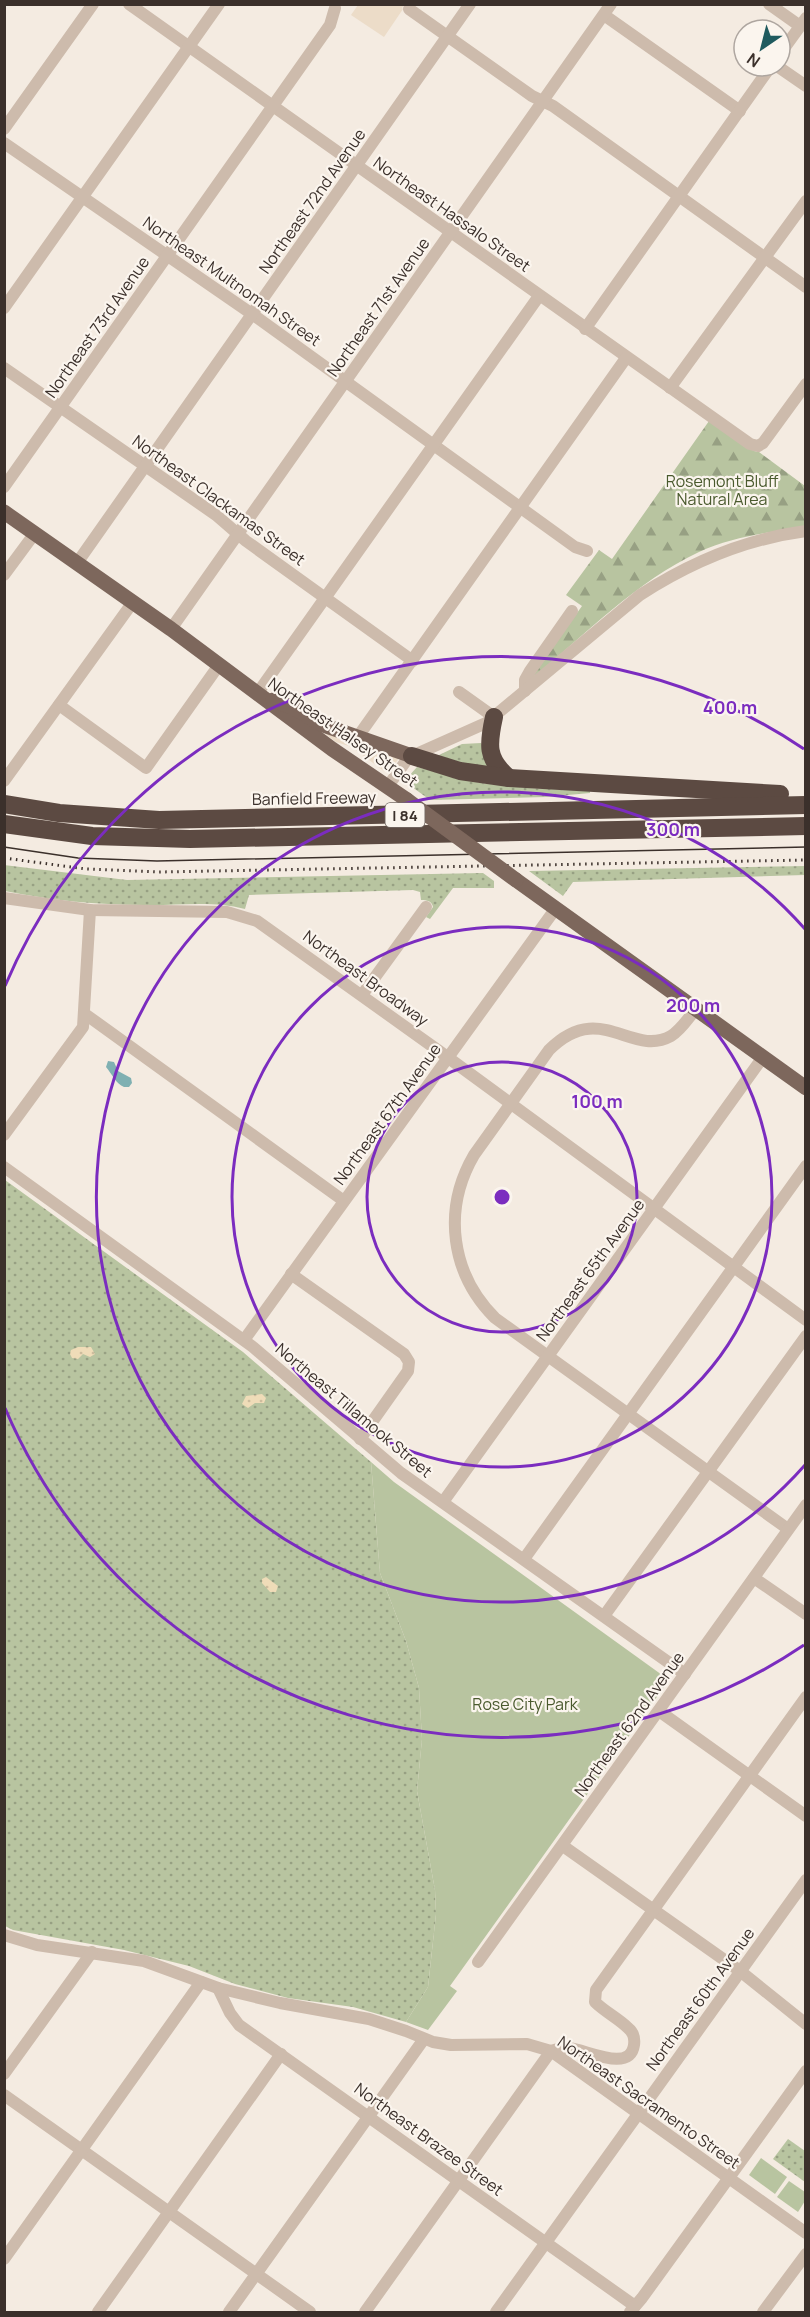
<svg xmlns="http://www.w3.org/2000/svg" width="810" height="2317" viewBox="0 0 810 2317" font-family="Manrope,sans-serif">
  <style>
    .grass { fill: url(#grass-dots) }
    .forest { fill: url(#forest-firs) }
    .sand { fill: url(#sand-dots) }
    .park { fill: #b8c4a0 }
    .plaza { fill: #ecdcc8 }
    .water { fill: #7fb0b2 }
    .lines { fill: none; stroke-linecap: round; stroke-linejoin: round }
    .minor { stroke: #cdbbac; stroke-width: 12 }
    .major { stroke: #7d675c; stroke-width: 15 }
    .highway { stroke: #5c4a42; stroke-width: 18 }
    .tram { stroke: #3b302b; stroke-width: 1.5 }
    .rail { stroke: #3b302b; stroke-width: 3; stroke-dasharray: 1.5 4.5; stroke-linecap: butt }
    .major-bridge { stroke: #7d675c; stroke-width: 15 }
    .ring { fill: none; stroke: #7b2cbf; stroke-width: 3 }
    .labels { text-anchor: middle; dominant-baseline: central; stroke-width: 4.5; stroke-linejoin: round; paint-order: stroke }
    .shield { fill: #fbf5ee; stroke: #756b66; stroke-width: 1.5 }
    .shield-label { font-size: 15px; font-weight: bold; fill: #3b302b }
    .street-label { font-size: 16px; fill: #3b302b; stroke: #fbf5ee }
    .park-label { font-size: 16px; fill: #4a5a2e; stroke: #fbf5ee }
    .centre { fill: #7b2cbf; stroke: #fbf5ee; stroke-width: 3 }
    .ring-label { font-size: 18px; text-anchor: middle; font-weight: bold; fill: #7b2cbf; stroke: #fbf5ee; stroke-width: 4.5; stroke-linejoin: round; paint-order: stroke }
  </style>
  <defs>
    <pattern id="grass-dots" width="8" height="8" patternUnits="userSpaceOnUse" patternTransform="scale(1.5)"><rect width="8" height="8" fill="#b8c4a0"/><path d="M2 2h.1M6 6h.1" fill="none" stroke="#97a083" stroke-width="1.8" stroke-linecap="round"/></pattern>
    <pattern id="forest-firs" width="22" height="20" patternUnits="userSpaceOnUse" patternTransform="scale(1.5)"><rect width="22" height="20" fill="#b8c4a0"/><path d="M5 1l3.5 6h-7zM16 11l3.5 6h-7z" fill="#97a083"/></pattern>
    <pattern id="sand-dots" width="8" height="8" patternUnits="userSpaceOnUse" patternTransform="scale(1.5)"><rect width="8" height="8" fill="#efdcb8"/><path d="M2 2h.1M6 6h.1" fill="none" stroke="#cebd9e" stroke-width="1.8" stroke-linecap="round"/></pattern>
  </defs>
  <rect width="100%" height="100%" fill="#f4ebe1"/>
  <g class="grass">
    <polygon points="481,743 494,771 437,756 462,744"/>
    <polygon points="417,767 481,783 529,788 590,791 590,793 546,797 430,800 408,784 408,777"/>
    <path d="M4,865L127,880L483,873L494,881V888H453L430,919L426,917L433,907C432,901 427,900 421,900L420,892L413,890L249,895L245,909C212,900 176,906 143,905C97,905 50,900 5,891Z"/>
    <polygon points="806,866 805,875 573,882 563,896 529,871"/>
    <polygon points="5,1180 243,1352 371,1462 380,1573 406,1641 419,1688 422,1739 417,1791 435,1890 436,1914 428,1987 406,2022 353,2007 288,1998 235,1984 189,1966 124,1950 13,1930 5,1926"/>
    <polygon points="788,2139 805,2151 805,2182 773,2159"/>
  </g>
  <path class="forest" d="M709,421L754,451L759,452L805,486V526C769,533 733,536 699,552C637,581 587,633 535,676L533,674L582,606L566,595L599,550L612,559Z"/>
  <g class="sand">
    <polygon points="78,1347 91,1347 95,1354 90,1357 83,1354 78,1359 72,1358 70,1354 71,1350"/>
    <polygon points="262,1394 266,1398 264,1403 255,1403 248,1408 242,1404 246,1396"/>
    <polygon points="266,1577 278,1586 276,1592 270,1592 262,1583 262,1579"/>
  </g>
  <g class="park">
    <polygon points="371,1462 394,1482 669,1680 450,1986 457,1991 428,2030 406,2022 428,1987 436,1914 435,1890 417,1791 422,1739 419,1688 406,1641 380,1573"/>
    <polygon points="761,2158 787,2177 775,2194 749,2175"/>
    <polygon points="789,2181 805,2192 805,2201 798,2212 777,2197"/>
  </g>
  <g class="plaza">
    <polygon points="358,5 404,5 402,8 403,9 384,37 351,15"/>
    <polygon points="314,725 399,758 390,771 385,772 352,747 336,742"/>
  </g>
  <path class="water" d="M108,1061L114,1062L118,1071L131,1078L132,1083L129,1087H124C116,1084 112,1074 106,1067Z"/>
  <g class="lines">
    <g class="minor">
      <polyline points="129,4 750,444 758,446 763,443 806,384"/>
      <polyline points="769,4 800,26"/>
      <polyline points="409,9 532,96 553,106 806,287"/>
      <polyline points="604,15 740,111"/>
      <polyline points="780,54 806,18"/>
      <polyline points="777,66 806,86"/>
      <polyline points="4,129 93,4"/>
      <polyline points="4,143 252,314 575,547 587,551"/>
      <polyline points="4,308 219,4"/>
      <polyline points="585,329 771,66"/>
      <polyline points="4,368 216,515 246,541 413,661"/>
      <polyline points="670,388 806,201"/>
      <polyline points="4,487 330,25 335,8"/>
      <polyline points="77,563 470,4"/>
      <polyline points="4,575 35,533"/>
      <polyline points="171,629 611,4"/>
      <polyline points="525,691 525,680 530,671 572,611"/>
      <polyline points="459,692 494,717"/>
      <polyline points="257,694 539,296"/>
      <polyline points="59,705 146,768 219,665"/>
      <polyline points="357,738 626,358"/>
      <polyline points="4,781 133,602"/>
      <path d="M388,786L406,761L412,756L486,723L640,595C691,562 745,539 806,531"/>
      <polyline points="4,898 90,910 227,912 257,921 439,1051 806,1320"/>
      <polyline points="362,995 426,907"/>
      <path d="M696,1009C688,1018 682,1029 671,1036C631,1058 600,999 549,1050L474,1155C442,1210 451,1274 495,1318L788,1529"/>
      <polyline points="85,1014 344,1201"/>
      <polyline points="4,1135 83,1027 90,910"/>
      <polyline points="4,1167 253,1347 401,1473 685,1674"/>
      <polyline points="291,1274 404,1354 409,1362 408,1371 360,1439"/>
      <polyline points="244,1340 556,908"/>
      <polyline points="443,1502 763,1057"/>
      <polyline points="524,1559 806,1166"/>
      <polyline points="754,1578 806,1614"/>
      <polyline points="604,1616 806,1336"/>
      <polyline points="659,1711 806,1816"/>
      <polyline points="563,1846 740,1971 806,2024"/>
      <polyline points="4,1935 37,1945 144,1961 218,1988 280,2003 369,2019 406,2031 433,2042 451,2045 527,2044 551,2051 806,2233"/>
      <polyline points="478,1962 806,1505"/>
      <polyline points="218,1988 230,2013 239,2025 635,2306"/>
      <polyline points="4,2074 92,1952"/>
      <polyline points="4,2095 310,2312"/>
      <polyline points="4,2259 201,1982"/>
      <polyline points="98,2312 281,2054"/>
      <polyline points="229,2312 424,2039"/>
      <path d="M365,2312L551,2051C557,2049 563,2047 569,2048C587,2050 630,2073 634,2045C635,2038 633,2032 628,2028C618,2018 605,2012 595,2002L596,1990L806,1697"/>
      <polyline points="496,2312 806,1880"/>
      <polyline points="630,2312 642,2298 806,2071"/>
      <polyline points="763,2312 806,2254"/>
    </g>
    <g class="major">
      <polyline points="4,512 171,629 332,749 407,800"/>
      <polyline points="273,700 294,708 323,725 412,756"/>
      <polyline points="516,880 806,1088"/>
    </g>
    <g class="highway">
      <path d="M494,717C488,744 486,759 509,778"/>
      <polyline points="412,756 460,771 509,778 780,794"/>
      <polyline points="4,804 59,813 159,820 806,805"/>
      <polyline points="4,824 92,836 190,839 806,826"/>
    </g>
    <polyline class="tram" points="4,847 78,858 157,861 806,847"/>
    <polyline class="rail" points="4,858 86,869 159,872 806,860"/>
    <polyline class="major-bridge" points="407,800 516,880"/>
  </g>
  <g class="ring">
    <circle cx="502" cy="1197" r="135"/>
    <circle cx="502" cy="1197" r="270"/>
    <path d="M805 1465A405 405 0 1 1 805 929"/>
    <path d="M804 1645A540 540 0 0 1 5 1408M5 986A540 540 0 0 1 804 749"/>
  </g>
  <g class="labels">
    <rect class="shield" x="385.5" y="803" width="39" height="24" rx="4.5"/>
    <g class="shield-label">
      <text x="405" y="815">I 84</text>
    </g>
    <g class="street-label">
      <text transform="translate(312 201) rotate(-55)">Northeast 72nd Avenue</text>
      <text transform="translate(452 214) rotate(35)">Northeast Hassalo Street</text>
      <text transform="translate(232 281) rotate(35)">Northeast Multnomah Street</text>
      <text transform="translate(378 307) rotate(-55)">Northeast 71st Avenue</text>
      <text transform="translate(97 327) rotate(-55)">Northeast 73rd Avenue</text>
      <text transform="translate(219 500) rotate(36)">Northeast Clackamas Street</text>
      <text transform="translate(343 732) rotate(35)">Northeast Halsey Street</text>
      <text transform="translate(314 798) rotate(-1)">Banfield Freeway</text>
      <text transform="translate(366 978) rotate(36)">Northeast Broadway</text>
      <text transform="translate(387 1114) rotate(-54)">Northeast 67th Avenue</text>
      <text transform="translate(590 1270) rotate(-54)">Northeast 65th Avenue</text>
      <text transform="translate(354 1410) rotate(40)">Northeast Tillamook Street</text>
      <text transform="translate(629 1724) rotate(-54)">Northeast 62nd Avenue</text>
      <text transform="translate(700 1999) rotate(-54)">Northeast 60th Avenue</text>
      <text transform="translate(649 2102) rotate(35)">Northeast Sacramento Street</text>
      <text transform="translate(429 2139) rotate(36)">Northeast Brazee Street</text>
    </g>
    <g class="park-label">
      <text x="722" y="481">Rosemont Bluff<tspan x="722" dy="18">Natural Area</tspan></text>
      <text x="525" y="1704">Rose City Park</text>
    </g>
  </g>
  <circle cx="502" cy="1197" r="9" class="centre"/>
  <g class="ring-label">
    <text x="730" y="714">400 m</text>
    <text x="673" y="836">300 m</text>
    <text x="693" y="1012">200 m</text>
    <text x="597" y="1108">100 m</text>
  </g>
  <rect width="810" height="2317" fill="none" stroke="#3b302b" stroke-width="12"/>
  <g transform="translate(762 48) rotate(215)"><circle r="28" fill="#fbf5ee" stroke="#aea6a0" stroke-width="1.5"/>
  <path d="M0-4.5L10 22L0 15L-10 22Z" fill="#1f5a5e"/>
  <text y="-9" font-size="16" font-weight="bold" text-anchor="middle" fill="#3b302b">N</text>
  </g>
</svg>
